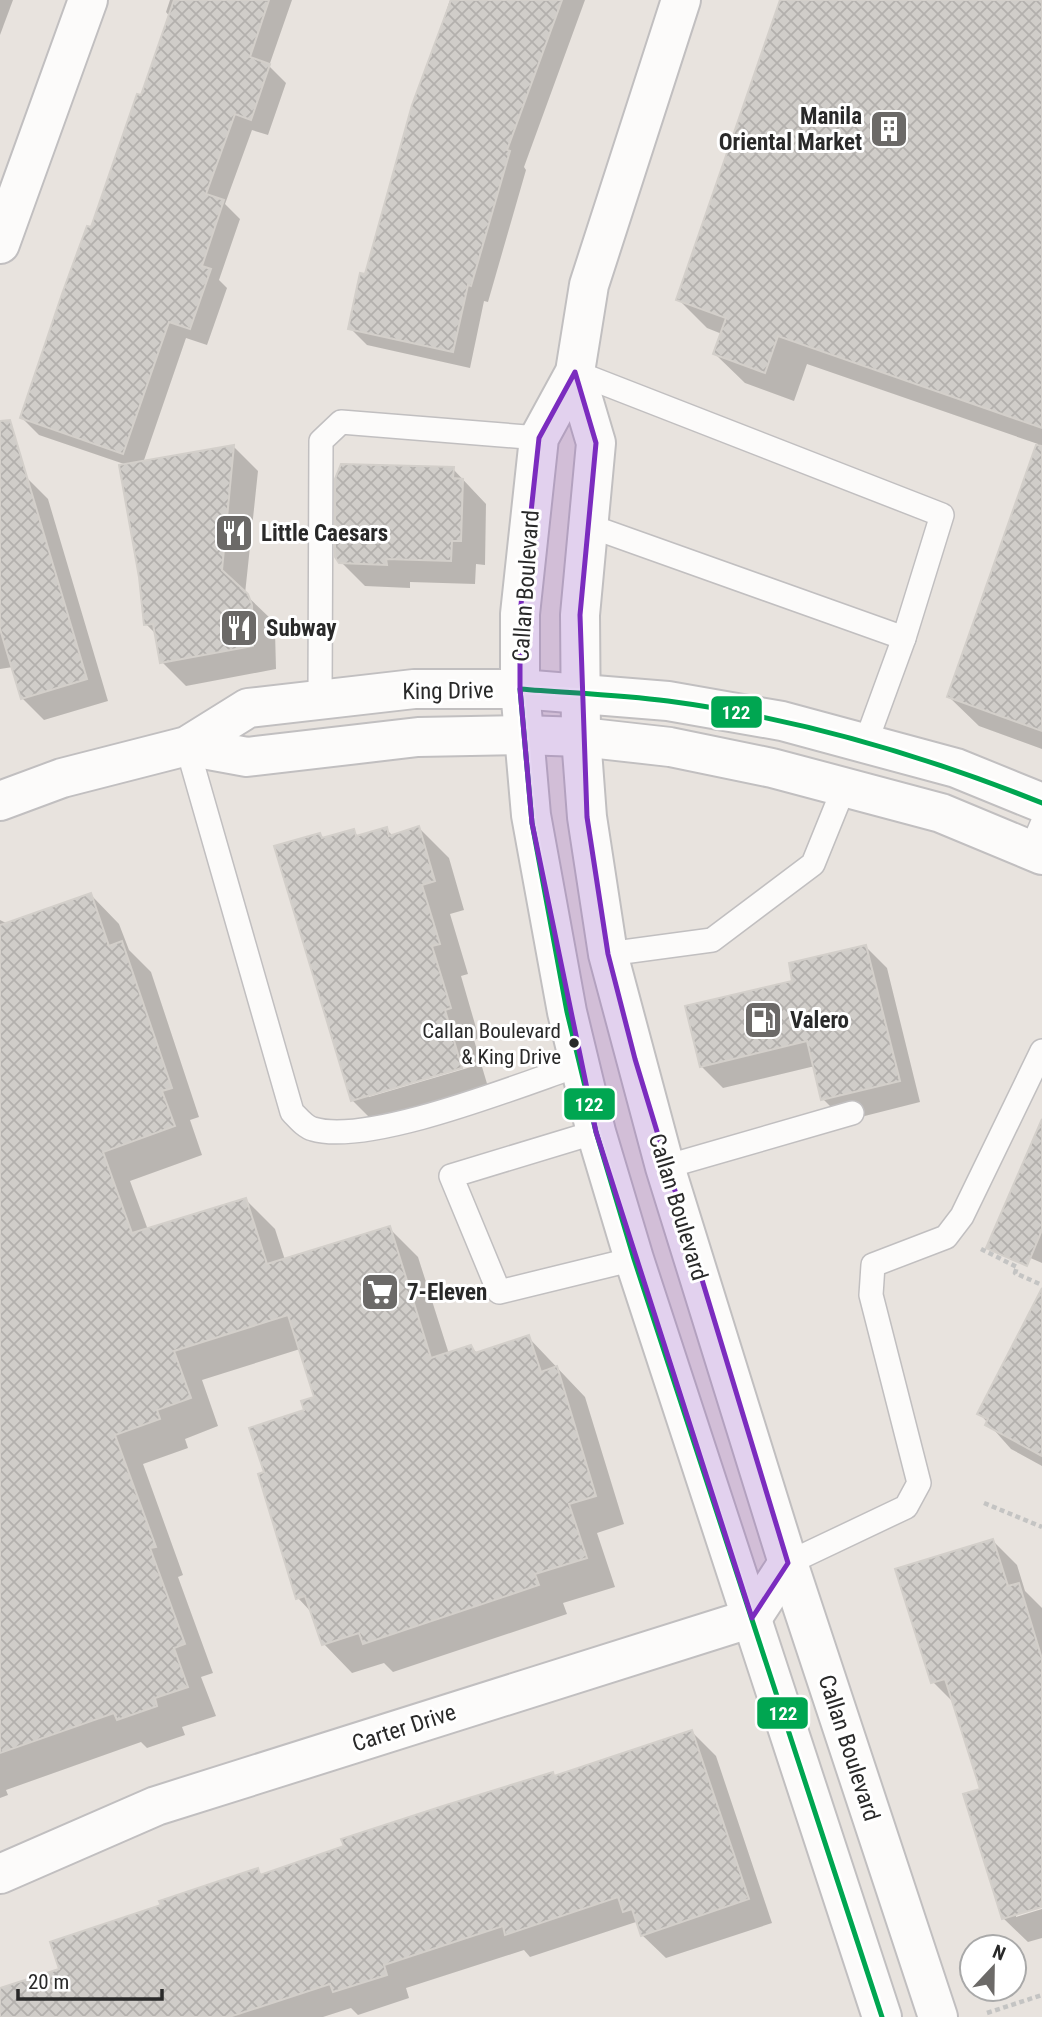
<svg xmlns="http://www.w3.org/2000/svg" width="1042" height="2017" viewBox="0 0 1042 2017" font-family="'Roboto Condensed',sans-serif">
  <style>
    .shadow { fill: #0003; fill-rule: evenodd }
    .building { fill: url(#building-cross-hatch); stroke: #d3cfca; stroke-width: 2 }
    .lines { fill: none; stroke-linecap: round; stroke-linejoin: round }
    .lane-casing { stroke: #c1bfc0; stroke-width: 26 }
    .street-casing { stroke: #c1bfc0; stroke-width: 42 }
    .secondary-casing { stroke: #c1bfc0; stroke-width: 42 }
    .path { stroke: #c4c4c3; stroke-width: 4.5; stroke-dasharray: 5 3.5; stroke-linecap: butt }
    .lane { stroke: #fcfbfa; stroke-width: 23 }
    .street { stroke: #fcfbfa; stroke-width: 38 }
    .secondary { stroke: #fcfbfa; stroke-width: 38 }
    .bus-1-casing { stroke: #fff; stroke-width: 10 }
    .bus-1 { stroke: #00a651; stroke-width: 5 }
    .marked { fill: #7b2cbf; fill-opacity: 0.2; stroke: #7b2cbf; stroke-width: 5; stroke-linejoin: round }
    .bus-dot { fill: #292929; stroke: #fff; stroke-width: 2.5 }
    .labels { text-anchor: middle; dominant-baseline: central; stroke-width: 6; stroke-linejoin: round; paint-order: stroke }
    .bus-label { font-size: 21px; fill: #292929; stroke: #fff; text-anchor: end }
    .poi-label { font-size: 23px; font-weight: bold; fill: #292929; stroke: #fff; text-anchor: start }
    .street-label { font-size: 23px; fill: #292929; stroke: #fff }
    .line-badge { stroke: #fff; stroke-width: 2.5 }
    .badge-label { font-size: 19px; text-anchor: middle; font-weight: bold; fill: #fff }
  </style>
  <defs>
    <pattern id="building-cross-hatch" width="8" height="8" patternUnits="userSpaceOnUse" patternTransform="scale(1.75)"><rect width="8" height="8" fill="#d0cdc9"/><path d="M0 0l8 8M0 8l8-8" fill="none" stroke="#b3b0ad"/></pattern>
  </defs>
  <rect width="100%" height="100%" fill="#e8e3de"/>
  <g class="shadow">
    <polygon points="0,0 13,0 0,35"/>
    <polygon points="170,0 292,0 269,66 286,83 268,135 252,130 225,204 240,219 219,280 227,288 207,345 186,338 143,463 234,447 258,471 245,594 272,620 275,631 276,669 186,686 162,662 157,635 146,624 127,465 39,435 22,418 142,98 170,17 166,12"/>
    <polygon points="450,0 585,0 524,167 526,170 488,302 484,301 470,368 367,345 350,328 414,106"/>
    <polygon points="782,0 1042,0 1042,749 979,726 949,697 1038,444 807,364 794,401 745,383 715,354 722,334 707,328 678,299"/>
    <polygon points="453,469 486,504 485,565 476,564 475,584 410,582 410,588 365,586 341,562"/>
    <polygon points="26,477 48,499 108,701 44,720 22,698 13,667 0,669 0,484"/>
    <path d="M419,828L449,858L464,910L450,914L468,974L461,976L479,1038L474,1040L491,1097L382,1130L352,1100L320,835L325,839L353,831L359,837L386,829L393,836ZM470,1063L471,1067L369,1097V1094Z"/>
    <polygon points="91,895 119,924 129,950 151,972 199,1117 190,1120 202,1155 130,1181 148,1230 246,1200 275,1229 285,1260 389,1228 418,1257 449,1354 471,1347 478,1354 528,1337 585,1397 624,1524 597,1533 615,1587 563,1603 567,1614 393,1672 384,1663 352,1673 324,1644 313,1614 298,1598 266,1473 316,1398 300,1349 202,1380 218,1426 185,1439 188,1448 143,1464 183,1575 178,1577 213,1673 201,1677 216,1716 182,1727 185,1735 147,1748 141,1742 6,1790 8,1795 0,1798 0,920 8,924"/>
    <polygon points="865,946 887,968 920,1102 845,1121 823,1099 815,1066 723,1088 701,1066 794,982"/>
    <polygon points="1042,1148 1042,1263 1019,1253"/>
    <polygon points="1031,1312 1042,1318 1042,1466 1011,1449 979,1413"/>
    <polygon points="993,1541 1017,1565 1025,1591 1042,1608 1042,1905 1016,1913 1016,1917 1042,1909 1042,1938 1028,1942 1003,1918 982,1790 955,1704 933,1682"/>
    <polygon points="692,1732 716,1756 772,1923 666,1958 642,1935 636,1922 530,1957 524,1950 406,1988 409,1998 358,2015 351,2008 323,2017 0,2017 0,1990 61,1970 163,1906 257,1870 263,1876 553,1774 556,1777"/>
  </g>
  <g class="building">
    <polygon points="174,0 269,0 250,57 270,64 251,120 235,114 206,194 224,200 202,266 211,269 190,329 169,322 123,454 20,418 62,294 87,226 91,227 137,94 141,95"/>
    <polygon points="451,0 562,0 507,150 510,151 471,286 468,285 453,352 348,329 360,273 365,274 412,105"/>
    <polygon points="780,0 1042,0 1042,428 778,336 765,373 713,354 726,318 676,300"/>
    <polygon points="10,420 87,679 21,699 0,629 0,421"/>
    <polygon points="234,445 222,570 248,594 252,605 253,646 160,663 153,624 144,625 139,577 119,465"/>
    <polygon points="1036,445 1042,446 1042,731 947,697"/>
    <polygon points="341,464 454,467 453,478 463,479 461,541 452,541 451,561 386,559 387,565 339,563 335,557 335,479"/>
    <polygon points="419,826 435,881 422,885 440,944 432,946 451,1008 445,1010 462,1068 351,1101 274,846 320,833 322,838 354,829 356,836 387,827 389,836"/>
    <polygon points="91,893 109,946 122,941 172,1088 162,1091 175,1126 103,1152 132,1233 246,1198 267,1264 390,1226 431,1358 471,1345 475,1353 529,1335 541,1372 557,1366 596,1496 569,1504 587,1558 535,1574 539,1585 363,1644 359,1633 322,1645 305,1596 296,1599 258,1474 264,1472 249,1428 304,1410 301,1401 314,1397 288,1315 174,1351 191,1398 157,1410 160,1419 115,1435 156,1547 150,1548 185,1644 174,1648 188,1687 155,1698 157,1706 117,1720 114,1713 0,1753 0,925"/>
    <polygon points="866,945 900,1081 821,1100 807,1041 700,1067 685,1006 792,981 789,963"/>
    <polygon points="1042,1119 1042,1230 1027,1266 986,1248"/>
    <polygon points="1042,1288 1042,1456 985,1425 988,1419 977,1414"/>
    <polygon points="993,1539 1008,1586 1019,1583 1042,1659 1042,1907 1002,1919 963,1794 980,1789 945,1679 931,1683 895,1569"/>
    <polygon points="692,1730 749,1899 641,1936 632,1909 623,1912 618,1897 505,1935 503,1926 384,1965 387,1975 333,1992 330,1984 229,2017 0,2017 0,1988 59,1969 50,1942 161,1905 159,1901 258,1868 260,1875 344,1846 341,1839 443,1806 553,1772 554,1776"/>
  </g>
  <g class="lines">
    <defs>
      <g id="lane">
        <polyline points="575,372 942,515 904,638 587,525"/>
        <polyline points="320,700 321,441 341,422 539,438"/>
        <polyline points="866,742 904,638"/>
        <path d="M187,746L292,1112C298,1118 305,1127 313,1129C368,1146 520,1085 579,1065"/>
        <polyline points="1031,850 1042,824"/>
        <polyline points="608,954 712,940 813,864 845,785"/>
        <polyline points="596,1132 451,1176 499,1292 634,1259"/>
        <polyline points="665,1167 852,1113"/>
        <polyline points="788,1563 906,1507 919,1483 871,1295 873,1265 946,1237 962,1216 1042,1051"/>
      </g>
      <g id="street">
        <polyline points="0,244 88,0"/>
        <polyline points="0,1874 156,1806 752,1618 788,1563"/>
      </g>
      <g id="secondary">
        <polyline points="681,0 589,285 575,372 539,438 520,614 520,689 531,815 567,1012 596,1132 634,1259 882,2017"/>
        <polyline points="575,372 596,443 580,615 581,737 587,817 608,954 665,1167 788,1563 938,2017"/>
        <polyline points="187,746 247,757 418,737 523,735 581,737 670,747 772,768 941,813 1042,855"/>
        <polyline points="0,801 62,778 187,746 248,708 414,689 520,689 668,701 782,721 956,768 1042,803"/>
      </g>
    </defs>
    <use href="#lane" class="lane-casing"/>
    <use href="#street" class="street-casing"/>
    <use href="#secondary" class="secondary-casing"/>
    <g class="path">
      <polyline points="981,1249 1017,1267 1015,1273 1042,1285"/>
      <polyline points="984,1503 1042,1527"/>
      <polyline points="987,2013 1042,1995"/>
    </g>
    <use href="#lane" class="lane"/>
    <use href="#street" class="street"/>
    <use href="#secondary" class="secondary"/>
    <defs>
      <path id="bus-1" d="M882,2017L634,1259L596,1132L567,1012L532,823L520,689C569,693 619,695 668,701C796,718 923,755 1042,803"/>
    </defs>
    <use href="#bus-1" class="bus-1-casing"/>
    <use href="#bus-1" class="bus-1"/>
  </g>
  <path class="marked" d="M575,372L596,443L580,615L587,817L608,954L635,1059L788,1563L752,1618L596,1132L532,823L520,689V614L539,438Z"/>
  <defs>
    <symbol id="building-square" viewBox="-11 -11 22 22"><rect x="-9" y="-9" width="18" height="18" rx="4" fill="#6c6a68" stroke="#fff"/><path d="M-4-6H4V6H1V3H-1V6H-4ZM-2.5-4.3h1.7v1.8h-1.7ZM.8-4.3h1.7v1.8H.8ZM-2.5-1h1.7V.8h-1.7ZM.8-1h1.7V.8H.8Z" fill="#fff"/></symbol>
    <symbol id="restaurant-square" viewBox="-11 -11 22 22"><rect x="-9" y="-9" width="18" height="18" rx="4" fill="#6c6a68" stroke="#fff"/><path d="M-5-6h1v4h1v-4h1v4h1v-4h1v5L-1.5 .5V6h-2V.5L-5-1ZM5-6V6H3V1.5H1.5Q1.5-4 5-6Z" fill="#fff"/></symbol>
    <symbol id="fuel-square" viewBox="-11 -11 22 22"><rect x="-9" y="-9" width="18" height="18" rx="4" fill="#6c6a68" stroke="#fff"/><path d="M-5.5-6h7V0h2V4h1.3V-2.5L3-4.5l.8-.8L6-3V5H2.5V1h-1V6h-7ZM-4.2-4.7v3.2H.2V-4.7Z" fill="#fff"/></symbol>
    <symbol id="supermarket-square" viewBox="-11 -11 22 22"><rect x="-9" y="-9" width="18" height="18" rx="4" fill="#6c6a68" stroke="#fff"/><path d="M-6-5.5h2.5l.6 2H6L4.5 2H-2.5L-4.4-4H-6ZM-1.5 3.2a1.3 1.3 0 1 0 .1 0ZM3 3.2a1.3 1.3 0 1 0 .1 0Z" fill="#fff"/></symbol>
  </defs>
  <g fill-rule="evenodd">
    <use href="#building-square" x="867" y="107" width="44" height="44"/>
    <use href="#restaurant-square" x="212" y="511" width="44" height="44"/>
    <use href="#restaurant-square" x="217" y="606" width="44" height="44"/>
    <use href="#fuel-square" x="741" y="998" width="44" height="44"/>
    <use href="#supermarket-square" x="358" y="1270" width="44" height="44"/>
  </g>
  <circle class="bus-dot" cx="574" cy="1043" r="6"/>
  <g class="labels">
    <g class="bus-label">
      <text x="561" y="1031">Callan Boulevard<tspan x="561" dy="26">&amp; King Drive</tspan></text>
    </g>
    <g class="poi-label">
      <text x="862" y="116" text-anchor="end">Manila<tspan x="862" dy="26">Oriental Market</tspan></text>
      <text x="261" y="533">Little Caesars</text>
      <text x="266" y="628">Subway</text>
      <text x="790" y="1020">Valero</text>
      <text x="407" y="1292">7-Eleven</text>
    </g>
    <g class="street-label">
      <text transform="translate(526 586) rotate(-86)">Callan Boulevard</text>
      <text transform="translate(448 691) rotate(-1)">King Drive</text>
      <text transform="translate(678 1207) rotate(73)">Callan Boulevard</text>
      <text transform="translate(404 1728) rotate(-18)">Carter Drive</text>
      <text transform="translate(849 1748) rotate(72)">Callan Boulevard</text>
    </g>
  </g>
  <g class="line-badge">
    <rect x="710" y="695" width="53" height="34" rx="7" fill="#00a651"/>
    <rect x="563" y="1087" width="53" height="34" rx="7" fill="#00a651"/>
    <rect x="756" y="1696" width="53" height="34" rx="7" fill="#00a651"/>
  </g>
  <g class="badge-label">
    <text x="736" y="719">122</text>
    <text x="589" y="1111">122</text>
    <text x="783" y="1720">122</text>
  </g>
  <g transform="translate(993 1968) rotate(22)"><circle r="33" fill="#ffffff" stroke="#a9a9a9" stroke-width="2"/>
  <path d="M0-5L12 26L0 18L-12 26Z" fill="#6c6a68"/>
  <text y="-10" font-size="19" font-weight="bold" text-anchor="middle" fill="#292929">N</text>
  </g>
  <path d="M18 1989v10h144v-10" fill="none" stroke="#292929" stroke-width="3.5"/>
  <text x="28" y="1989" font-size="21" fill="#292929" stroke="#ffffff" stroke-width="5" paint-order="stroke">20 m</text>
</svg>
